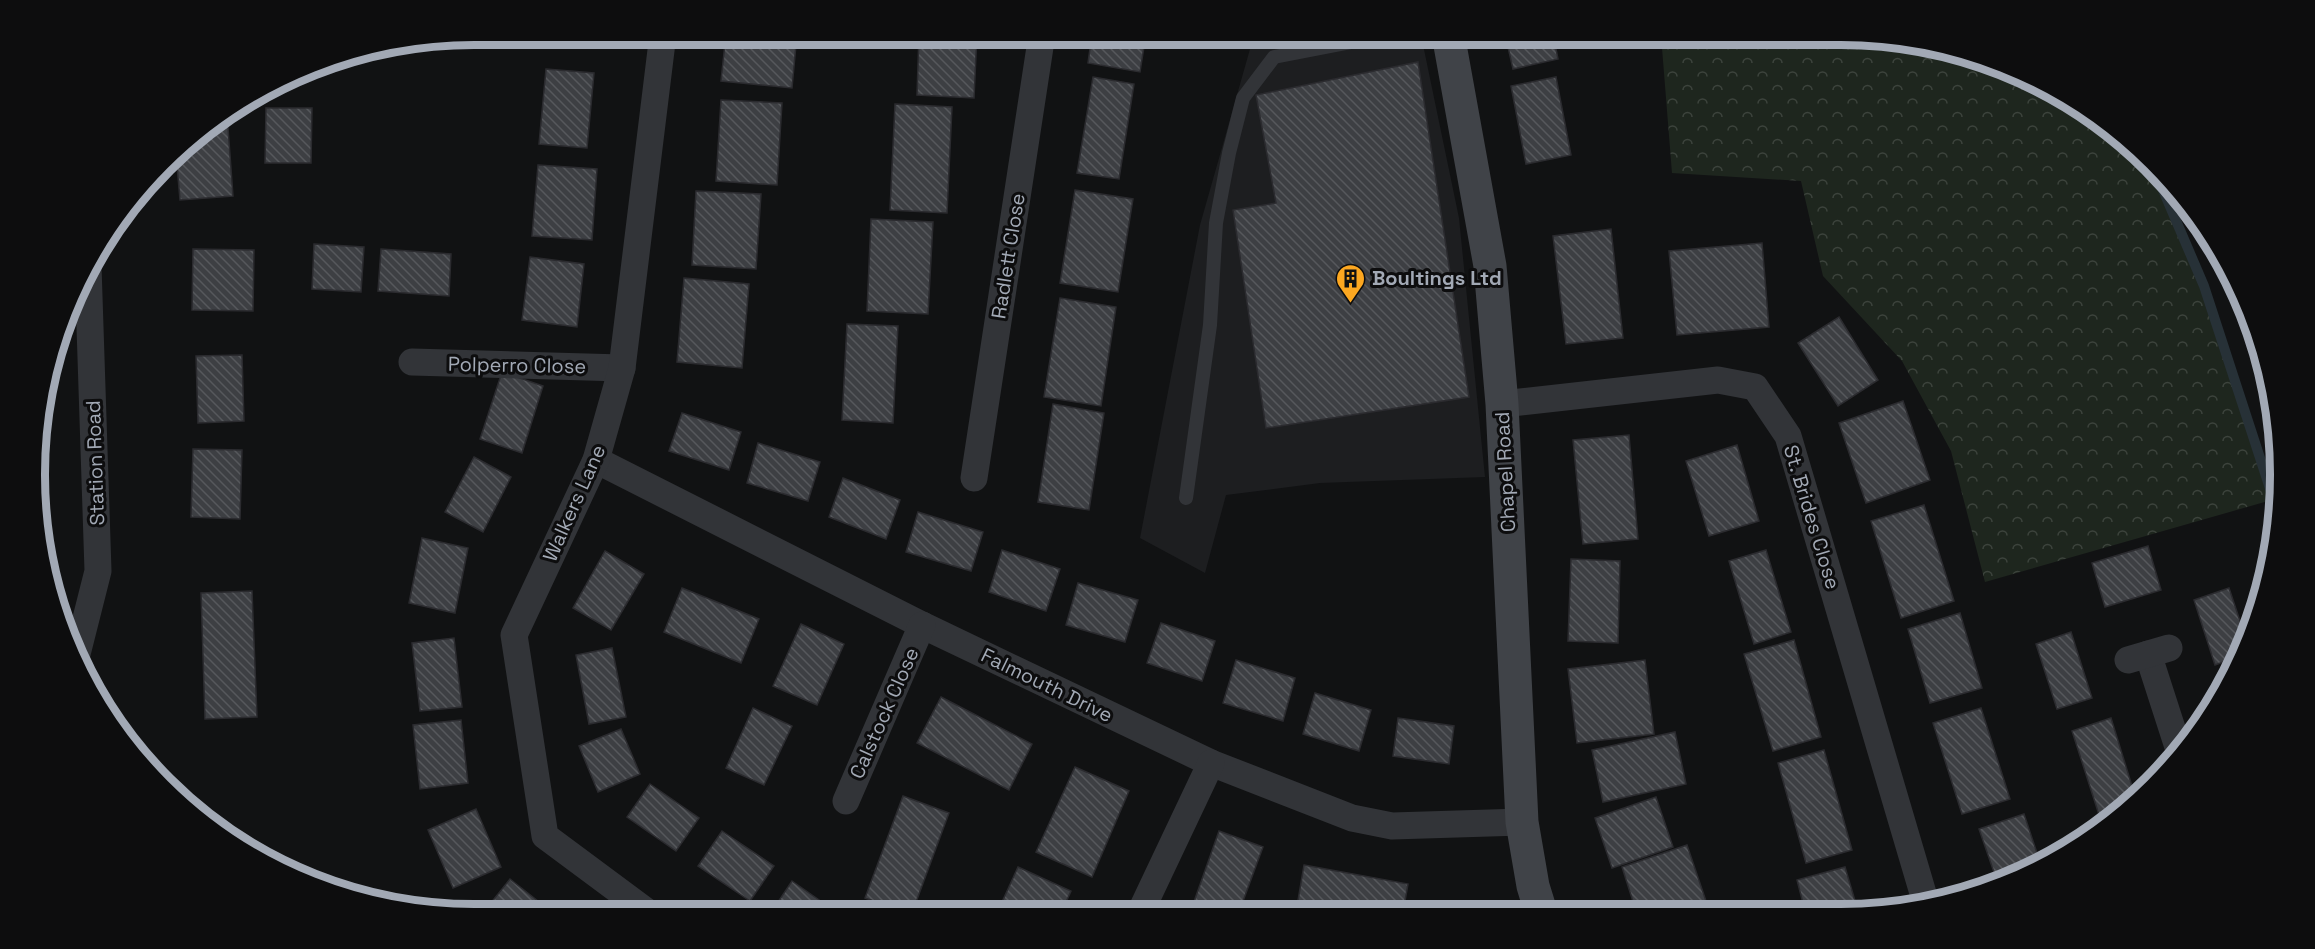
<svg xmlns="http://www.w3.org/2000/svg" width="2315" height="949" viewBox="0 0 2315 949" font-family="'Space Grotesk',sans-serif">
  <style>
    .built { fill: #1d1e20 }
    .forest { fill: url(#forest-crowns) }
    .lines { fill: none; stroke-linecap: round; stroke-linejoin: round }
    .stream { stroke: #273137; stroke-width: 10 }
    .building { fill: url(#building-back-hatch); stroke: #2b2b2f; stroke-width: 1.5 }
    .lane { stroke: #323438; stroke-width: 14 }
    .street { stroke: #323438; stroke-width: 27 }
    .secondary { stroke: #404348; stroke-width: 33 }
    .labels { text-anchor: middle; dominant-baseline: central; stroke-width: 6; stroke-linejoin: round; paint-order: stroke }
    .street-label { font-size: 20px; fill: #a2a9b5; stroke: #0d0d0e }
    .poi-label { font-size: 20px; font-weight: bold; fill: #a2a9b5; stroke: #0d0d0e; text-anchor: start }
    .rim { fill: none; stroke: #a2a9b5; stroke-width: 8 }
  </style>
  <defs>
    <pattern id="forest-crowns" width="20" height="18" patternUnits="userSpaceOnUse" patternTransform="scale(1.5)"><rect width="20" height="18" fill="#1e261e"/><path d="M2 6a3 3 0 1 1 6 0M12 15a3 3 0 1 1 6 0" fill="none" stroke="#3c433c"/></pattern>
    <pattern id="building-back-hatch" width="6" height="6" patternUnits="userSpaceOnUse" patternTransform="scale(1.5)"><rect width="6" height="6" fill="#3d3f43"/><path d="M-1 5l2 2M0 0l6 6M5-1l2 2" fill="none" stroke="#56585c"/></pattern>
  </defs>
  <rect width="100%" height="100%" fill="#111213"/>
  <polygon class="built" points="1253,35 1421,35 1459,218 1485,477 1320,483 1226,495 1205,573 1140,538 1200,225 1252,42"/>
  <polygon class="forest" points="1661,35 1840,35 1982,58 2060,93 2130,143 2154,169 2204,286 2275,499 1985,582 1951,451 1902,361 1823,276 1801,181 1672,173"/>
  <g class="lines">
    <polyline class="stream" points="2154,169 2204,286 2277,510"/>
  </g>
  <g class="building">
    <polygon points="551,34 600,34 599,47 550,44"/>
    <polygon points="726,34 797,34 792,88 721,81"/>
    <polygon points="919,34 977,34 974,98 917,95"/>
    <polygon points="1092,34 1146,34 1140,72 1088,63"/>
    <polygon points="1505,34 1553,34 1558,59 1513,69"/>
    <polygon points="1418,62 1469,397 1266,428 1233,210 1276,203 1256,95"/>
    <polygon points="546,69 594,73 587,148 539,144"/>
    <polygon points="1093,77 1134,84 1119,179 1077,173"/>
    <polygon points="1556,77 1571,155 1526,164 1511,86"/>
    <polygon points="721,100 782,103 777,185 716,181"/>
    <polygon points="895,104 952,107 947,213 890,210"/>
    <polygon points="266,108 312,108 311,163 265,163"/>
    <polygon points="227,114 233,196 180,200 176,154 185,143"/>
    <polygon points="538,165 597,169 592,240 532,236"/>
    <polygon points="1075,190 1133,199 1118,292 1060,283"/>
    <polygon points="696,191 761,194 756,269 692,265"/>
    <polygon points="871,219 933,222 928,314 867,311"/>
    <polygon points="1611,229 1623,338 1566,344 1553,236"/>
    <polygon points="1762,243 1769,327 1677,335 1669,251"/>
    <polygon points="314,244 364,247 361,292 312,289"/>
    <polygon points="193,249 254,250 253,311 192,310"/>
    <polygon points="381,249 451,254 449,296 378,291"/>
    <polygon points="530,257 584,264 577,327 522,320"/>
    <polygon points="684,278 749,284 742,368 677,362"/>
    <polygon points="1060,298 1116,307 1101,406 1044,397"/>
    <polygon points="1839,317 1878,380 1838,406 1798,343"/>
    <polygon points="847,324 898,326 893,423 842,420"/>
    <polygon points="242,355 244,421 198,423 196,356"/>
    <polygon points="502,372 543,386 522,453 480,439"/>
    <polygon points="1903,401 1930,480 1866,503 1839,423"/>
    <polygon points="1053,404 1104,413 1089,510 1038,502"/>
    <polygon points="682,413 741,432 729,470 669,451"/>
    <polygon points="1629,435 1638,539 1583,544 1573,440"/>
    <polygon points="758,443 820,462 808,501 747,483"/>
    <polygon points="1737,445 1759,521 1709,536 1686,461"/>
    <polygon points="193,449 242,450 240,519 191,517"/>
    <polygon points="474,457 511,477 483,532 445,512"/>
    <polygon points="843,478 900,500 886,539 829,517"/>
    <polygon points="1924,505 1954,601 1901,618 1871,521"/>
    <polygon points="918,512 983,532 971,571 906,552"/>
    <polygon points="422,538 468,548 455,613 409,603"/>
    <polygon points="2148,546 2161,590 2105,607 2092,563"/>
    <polygon points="1002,550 1060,569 1046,611 989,592"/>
    <polygon points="1766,550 1791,632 1754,644 1729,561"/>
    <polygon points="605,551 644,574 611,630 573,608"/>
    <polygon points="1571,559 1620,561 1618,643 1568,641"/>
    <polygon points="1078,583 1138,600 1125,642 1066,625"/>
    <polygon points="682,588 759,619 741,663 664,632"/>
    <polygon points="2229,588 2246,639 2237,657 2215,665 2194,600"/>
    <polygon points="252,591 257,717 205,719 201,593"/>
    <polygon points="1960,613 1982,688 1930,703 1908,629"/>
    <polygon points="1161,623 1215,641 1202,681 1147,663"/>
    <polygon points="801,624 844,644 817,705 773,686"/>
    <polygon points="2071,632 2092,698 2057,709 2036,644"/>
    <polygon points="454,638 462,707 420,711 412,643"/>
    <polygon points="1794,640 1821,737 1773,751 1744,654"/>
    <polygon points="612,648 626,717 589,724 576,655"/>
    <polygon points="1236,660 1295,678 1283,721 1223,703"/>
    <polygon points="1645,660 1654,734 1577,743 1568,669"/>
    <polygon points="1315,693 1371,710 1359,751 1303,734"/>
    <polygon points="941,697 1032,744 1009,790 917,743"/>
    <polygon points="753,708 792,726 764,785 726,768"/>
    <polygon points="1981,708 2010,799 1962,814 1933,723"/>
    <polygon points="1398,718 1454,726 1449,764 1393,756"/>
    <polygon points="2111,718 2136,799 2130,806 2102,824 2072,731"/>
    <polygon points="461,720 468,783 420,789 413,725"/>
    <polygon points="621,729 640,774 598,792 579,746"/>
    <polygon points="1675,732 1686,784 1603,802 1592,750"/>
    <polygon points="1824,750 1852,850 1806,863 1778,763"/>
    <polygon points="1075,767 1129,791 1092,877 1036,852"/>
    <polygon points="650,784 699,818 676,851 627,817"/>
    <polygon points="903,796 949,813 912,913 907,913 865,898"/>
    <polygon points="1656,797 1673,847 1612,868 1595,818"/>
    <polygon points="476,809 501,867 453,888 428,830"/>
    <polygon points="2024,814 2041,865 2035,869 1997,881 1979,829"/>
    <polygon points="722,831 774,866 750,901 698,866"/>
    <polygon points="1219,831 1263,847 1239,912 1190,913"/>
    <polygon points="1687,845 1707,904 1685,911 1636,911 1622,867"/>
    <polygon points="1304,865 1408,884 1403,912 1296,912"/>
    <polygon points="1018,867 1071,891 1061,913 997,913"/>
    <polygon points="1845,867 1858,911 1805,911 1797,880"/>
    <polygon points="510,879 543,905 535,914 482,914"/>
    <polygon points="792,881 839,914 770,914"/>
  </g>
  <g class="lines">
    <polyline class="lane" points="1186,498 1210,325 1216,223 1229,153 1243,98 1274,57 1393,34"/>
    <g class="street">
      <polyline points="412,362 622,368"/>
      <polyline points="1502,404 1718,380 1755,387 1788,436 1925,900"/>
      <polyline points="596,460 922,625 1211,763 1352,818 1392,826 1522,822"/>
      <polyline points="974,478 1042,34"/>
      <polyline points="2148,654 2179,750"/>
      <polyline points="76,658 98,571 88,266"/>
      <polyline points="2128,660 2169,648"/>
      <polyline points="846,801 922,625"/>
      <polyline points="1140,913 1211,763"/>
      <polyline points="650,914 545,836 514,635 596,460 622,368 663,34"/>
    </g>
    <polyline class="secondary" points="1448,34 1490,266 1502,404 1522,822 1533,886 1541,912"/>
  </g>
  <defs>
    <symbol id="building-pin" viewBox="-11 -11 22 30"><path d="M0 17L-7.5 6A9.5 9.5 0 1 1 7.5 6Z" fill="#fca720" stroke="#0d0d0e"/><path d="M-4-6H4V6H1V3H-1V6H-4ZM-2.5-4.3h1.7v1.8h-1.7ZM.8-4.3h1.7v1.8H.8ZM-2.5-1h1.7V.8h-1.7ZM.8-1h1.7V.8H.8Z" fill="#111"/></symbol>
  </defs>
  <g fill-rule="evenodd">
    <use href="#building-pin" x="1334" y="262" width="33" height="45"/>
  </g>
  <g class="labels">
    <g class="street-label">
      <text transform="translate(1008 256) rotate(-81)">Radlett Close</text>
      <text transform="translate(517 365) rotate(1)">Polperro Close</text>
      <text transform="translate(95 463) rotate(-92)">Station Road</text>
      <text transform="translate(1505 472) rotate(-93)">Chapel Road</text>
      <text transform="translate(574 503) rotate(-66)">Walkers Lane</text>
      <text transform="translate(1812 517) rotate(73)">St. Brides Close</text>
      <text transform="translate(1047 685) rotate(26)">Falmouth Drive</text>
      <text transform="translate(884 713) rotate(-66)">Calstock Close</text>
    </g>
    <g class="poi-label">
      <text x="1372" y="278">Boultings Ltd</text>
    </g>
  </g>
  <path d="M0 0H2315V949H0ZM474 45H1841A429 429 0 0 1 2270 474V475A429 429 0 0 1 1841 904H474A429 429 0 0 1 45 475V474A429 429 0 0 1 474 45Z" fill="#0d0d0e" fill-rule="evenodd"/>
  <path class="rim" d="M474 45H1841A429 429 0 0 1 2270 474V475A429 429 0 0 1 1841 904H474A429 429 0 0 1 45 475V474A429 429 0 0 1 474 45Z"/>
</svg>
